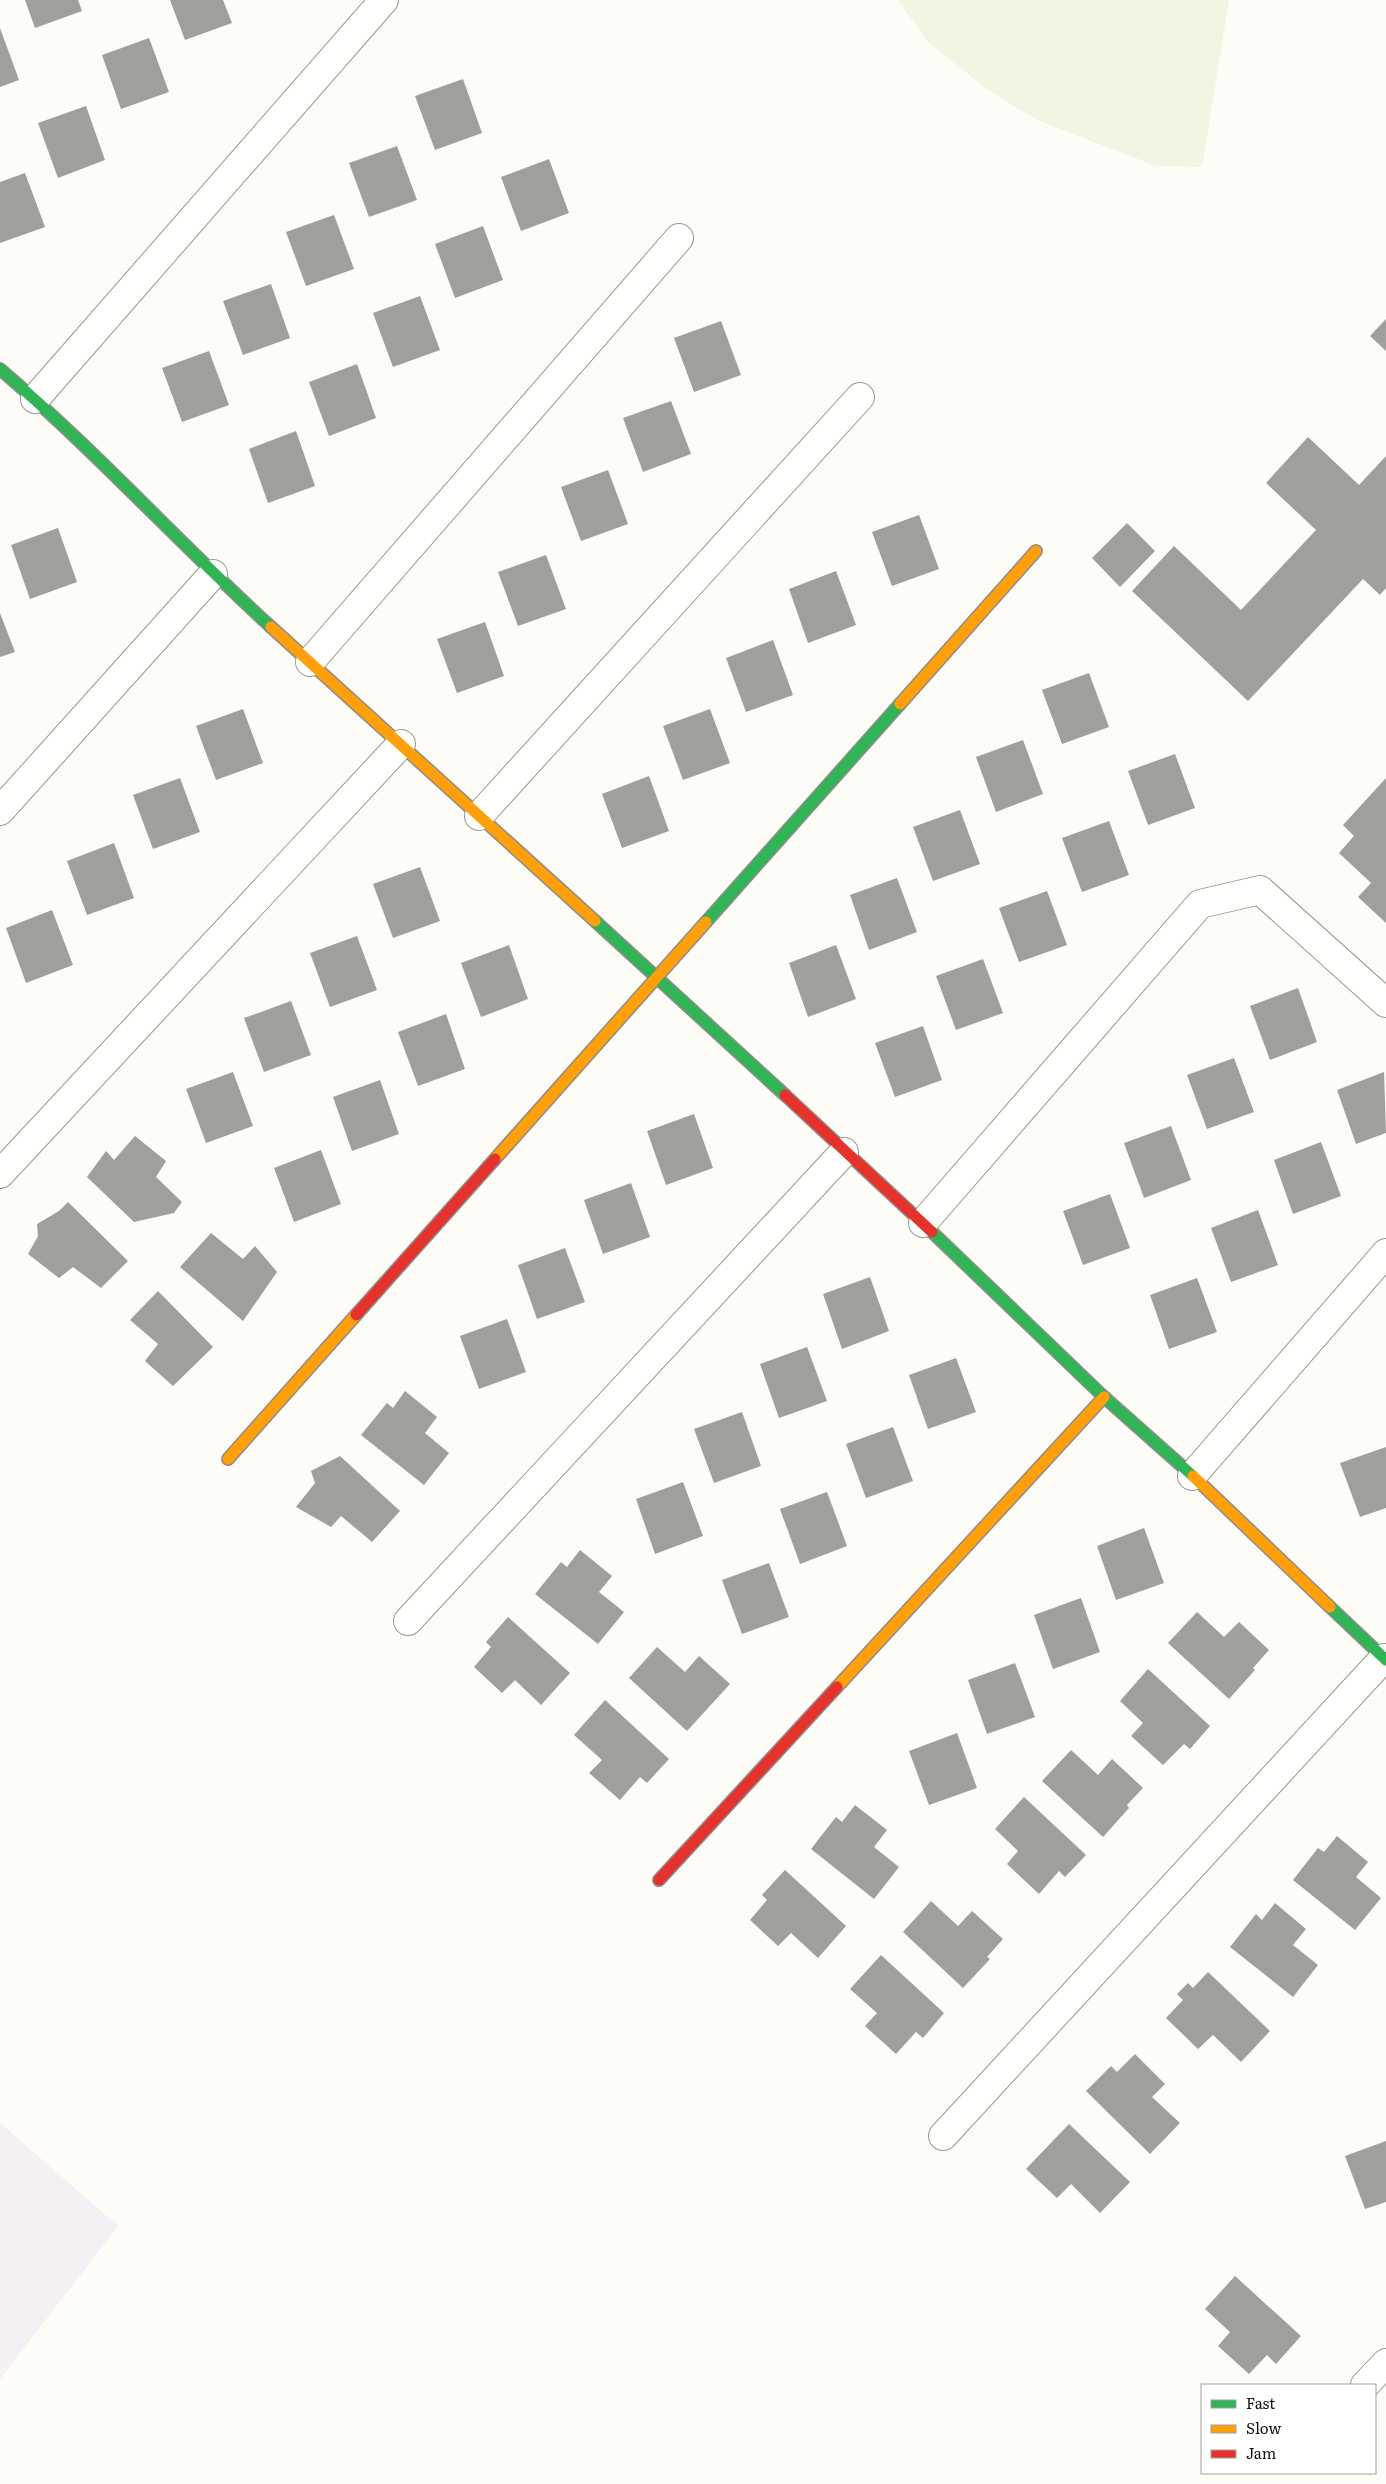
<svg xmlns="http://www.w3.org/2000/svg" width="1386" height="2484" viewBox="0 0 1386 2484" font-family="Literata,serif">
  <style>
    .industrial { fill: #f5f0f3 }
    .pitch { fill: #f0f6e1 }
    .building { fill: #a19f9c }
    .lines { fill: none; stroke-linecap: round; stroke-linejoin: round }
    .street-casing { stroke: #979795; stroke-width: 30 }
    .fast-casing { stroke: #8e8d8b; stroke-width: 14 }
    .slow-casing { stroke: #8e8d8b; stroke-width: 14 }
    .jam-casing { stroke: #8e8d8b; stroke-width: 14 }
    .street { stroke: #fffffe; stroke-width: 28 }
    .fast { stroke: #30b455; stroke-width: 11 }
    .slow { stroke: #ff9f0a; stroke-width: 11 }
    .jam { stroke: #e5322d; stroke-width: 11 }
  </style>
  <rect width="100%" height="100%" fill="#fdfcf7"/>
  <polygon class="industrial" points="0,2123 118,2226 0,2379"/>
  <polygon class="pitch" points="898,0 1229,0 1202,167 1156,166 1037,120 988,90 928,42"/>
  <g class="building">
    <polygon points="25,0 78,0 82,11 35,28"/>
    <polygon points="170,0 223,0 232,23 185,40"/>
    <polygon points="0,28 19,80 0,87"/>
    <polygon points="149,38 169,92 121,109 102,55"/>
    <polygon points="463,79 482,133 435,150 415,96"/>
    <polygon points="86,106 105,160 58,178 38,123"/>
    <polygon points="397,146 417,200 369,217 349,163"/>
    <polygon points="549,159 569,213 521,231 501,177"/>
    <polygon points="25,173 45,227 0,243 0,182"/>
    <polygon points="334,215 354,269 306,286 286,232"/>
    <polygon points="483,226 503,280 455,298 435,244"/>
    <polygon points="271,284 290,338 243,355 223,301"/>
    <polygon points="420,296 440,350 393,367 373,313"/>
    <polygon points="1386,319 1386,351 1370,336"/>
    <polygon points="721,321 741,375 694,392 674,338"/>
    <polygon points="209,351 229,405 182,422 162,368"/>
    <polygon points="357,364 376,418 329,436 309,382"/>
    <polygon points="671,401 691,454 643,472 623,418"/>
    <polygon points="296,431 315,486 268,503 249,449"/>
    <polygon points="1308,437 1359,485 1386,456 1386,588 1380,595 1363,579 1248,701 1132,591 1174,546 1241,610 1316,530 1266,483"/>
    <polygon points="608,470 628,524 581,541 561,487"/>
    <polygon points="919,515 939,569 892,586 872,532"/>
    <polygon points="1127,523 1155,551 1120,587 1092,558"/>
    <polygon points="58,528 77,582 30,599 11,545"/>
    <polygon points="546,555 566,609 518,626 498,572"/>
    <polygon points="836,571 856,625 808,643 789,589"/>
    <polygon points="0,613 15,652 0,657"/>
    <polygon points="485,622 504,676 457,693 437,639"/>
    <polygon points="773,640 793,695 746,712 726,658"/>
    <polygon points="1089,673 1109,727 1062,744 1042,690"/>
    <polygon points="243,709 263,763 216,780 196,726"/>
    <polygon points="710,709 730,763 683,780 663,726"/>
    <polygon points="1023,740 1043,794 996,812 976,757"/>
    <polygon points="1175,754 1195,808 1148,825 1128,771"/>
    <polygon points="649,776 669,831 622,848 602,794"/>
    <polygon points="180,778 200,832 153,849 133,795"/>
    <polygon points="1386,778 1386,923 1358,897 1371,883 1339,853 1354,836 1343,825"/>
    <polygon points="960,810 980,864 933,881 913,827"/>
    <polygon points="1109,821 1129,875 1082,892 1062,838"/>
    <polygon points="114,843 134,898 87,915 67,861"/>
    <polygon points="420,867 440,921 393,938 373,884"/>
    <polygon points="897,878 917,932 869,950 850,895"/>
    <polygon points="1047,891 1067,945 1019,962 999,908"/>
    <polygon points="52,910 73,965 26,983 6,928"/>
    <polygon points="357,936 377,990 330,1007 310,953"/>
    <polygon points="509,945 528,999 481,1017 461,963"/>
    <polygon points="836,945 856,999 808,1017 789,963"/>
    <polygon points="983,959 1003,1013 956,1030 936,976"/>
    <polygon points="1298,988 1317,1042 1270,1060 1250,1006"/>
    <polygon points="291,1001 311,1055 264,1072 244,1018"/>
    <polygon points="446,1014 465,1069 418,1086 398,1032"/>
    <polygon points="923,1026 942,1080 895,1097 875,1043"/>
    <polygon points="1234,1058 1254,1112 1207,1129 1187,1075"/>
    <polygon points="233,1072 253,1126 206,1143 186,1089"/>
    <polygon points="1384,1072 1386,1133 1356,1144 1337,1090"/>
    <polygon points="380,1080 399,1134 352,1151 333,1097"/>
    <polygon points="694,1114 713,1168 666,1185 647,1131"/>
    <polygon points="1171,1126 1191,1180 1144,1198 1124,1143"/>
    <polygon points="135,1136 166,1161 156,1177 182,1202 174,1213 134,1222 87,1177 106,1151 114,1160"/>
    <polygon points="1321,1142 1341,1196 1293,1214 1274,1160"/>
    <polygon points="321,1150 341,1204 294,1222 274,1168"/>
    <polygon points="631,1183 650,1237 603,1254 584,1200"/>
    <polygon points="1110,1194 1130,1248 1083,1265 1063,1211"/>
    <polygon points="68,1202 128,1261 101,1288 73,1267 59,1278 28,1254 38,1236 37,1224 59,1211"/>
    <polygon points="1258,1210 1278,1265 1231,1282 1211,1228"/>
    <polygon points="211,1233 243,1259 255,1246 277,1272 243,1321 180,1267"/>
    <polygon points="565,1248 585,1302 537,1319 518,1265"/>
    <polygon points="870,1277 889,1331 842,1349 823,1294"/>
    <polygon points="1197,1278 1217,1332 1169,1349 1150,1295"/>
    <polygon points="158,1291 213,1347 173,1386 145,1361 158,1344 130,1320"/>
    <polygon points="507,1319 526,1372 479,1389 460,1336"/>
    <polygon points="807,1347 827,1401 779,1418 760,1364"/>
    <polygon points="956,1358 976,1412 928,1429 909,1375"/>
    <polygon points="405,1391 437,1417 425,1433 449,1453 424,1485 361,1435 387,1403 393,1408"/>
    <polygon points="742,1412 761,1466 714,1483 694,1429"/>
    <polygon points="893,1427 913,1481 866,1498 846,1444"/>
    <polygon points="1386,1447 1386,1508 1360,1517 1340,1463"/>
    <polygon points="340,1456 400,1511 372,1542 341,1516 331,1527 296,1507 315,1483 311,1471"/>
    <polygon points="683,1482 703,1536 655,1554 636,1499"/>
    <polygon points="827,1492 847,1546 800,1564 780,1509"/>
    <polygon points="1144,1528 1164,1583 1116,1600 1097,1546"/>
    <polygon points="580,1550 612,1576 599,1592 624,1612 598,1644 535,1594 561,1562 567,1567"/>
    <polygon points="769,1563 789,1617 742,1634 722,1580"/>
    <polygon points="1081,1598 1100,1652 1053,1669 1034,1615"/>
    <polygon points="1197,1612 1224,1637 1239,1622 1269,1650 1253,1668 1255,1670 1229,1699 1168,1643"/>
    <polygon points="508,1617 570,1673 541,1705 515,1680 502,1693 474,1667 491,1647 486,1642"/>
    <polygon points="657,1647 685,1672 699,1656 730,1684 687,1731 629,1678"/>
    <polygon points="1015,1663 1035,1717 987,1734 968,1680"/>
    <polygon points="1148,1669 1210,1726 1190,1749 1184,1744 1163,1765 1131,1736 1143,1723 1120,1701"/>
    <polygon points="605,1700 669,1759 647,1783 640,1777 620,1800 589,1773 602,1760 574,1735"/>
    <polygon points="957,1733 977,1788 929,1805 909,1751"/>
    <polygon points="1071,1750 1098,1775 1112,1759 1143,1788 1127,1805 1129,1808 1103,1837 1042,1781"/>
    <polygon points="1024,1797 1086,1855 1065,1877 1059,1871 1039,1894 1007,1864 1018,1851 995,1829"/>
    <polygon points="855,1805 887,1830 874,1847 899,1867 874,1899 811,1849 836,1817 842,1822"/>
    <polygon points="1337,1836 1368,1862 1356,1877 1381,1898 1355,1930 1293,1880 1318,1848 1324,1852"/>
    <polygon points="785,1870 846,1926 818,1958 791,1933 778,1946 750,1920 767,1900 762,1895"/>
    <polygon points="931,1901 958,1926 972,1911 1003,1939 987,1957 990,1959 963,1988 903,1932"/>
    <polygon points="1275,1903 1306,1929 1293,1945 1318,1965 1293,1997 1230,1947 1256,1914 1262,1920"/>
    <polygon points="881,1955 944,2013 923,2038 916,2032 896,2054 865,2026 877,2013 850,1989"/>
    <polygon points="1208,1972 1270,2031 1241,2062 1213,2035 1198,2049 1166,2018 1183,2000 1177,1994 1188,1983 1193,1988"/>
    <polygon points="1135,2054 1165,2084 1152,2097 1180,2123 1150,2154 1086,2091 1111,2066 1117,2072"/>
    <polygon points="1069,2124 1130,2182 1100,2213 1071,2184 1057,2198 1026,2169"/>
    <polygon points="1386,2141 1386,2202 1365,2209 1345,2156"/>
    <polygon points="1235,2276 1301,2336 1276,2364 1267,2355 1249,2374 1218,2346 1230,2332 1205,2309"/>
  </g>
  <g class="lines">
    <defs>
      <g id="street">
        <polyline points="35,399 384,0"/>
        <polyline points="310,662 679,238"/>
        <polyline points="0,811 213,574"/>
        <polyline points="479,816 860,397"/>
        <polyline points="0,1174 401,744"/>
        <polyline points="923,1223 1200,904 1260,890 1386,1003"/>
        <polyline points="1192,1476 1386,1253"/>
        <polyline points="408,1621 844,1152"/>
        <polyline points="943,2136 1384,1658"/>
        <polyline points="1365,2385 1386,2363"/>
      </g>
      <g id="fast">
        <path d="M0,369C95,450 179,543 271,627"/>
        <polyline points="595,921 785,1095"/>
        <polyline points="706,922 900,704"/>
        <polyline points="932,1232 1104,1397 1193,1476"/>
        <polyline points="1330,1607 1386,1660"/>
      </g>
      <g id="slow">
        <polyline points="271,627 595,921"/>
        <polyline points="900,704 1036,551"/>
        <polyline points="495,1159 706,922"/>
        <polyline points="228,1459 356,1315"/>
        <polyline points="1193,1476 1330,1607"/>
        <polyline points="837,1687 1104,1397"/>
      </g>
      <g id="jam">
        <polyline points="785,1095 932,1232"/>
        <polyline points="356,1315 495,1159"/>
        <polyline points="659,1880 837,1687"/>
      </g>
    </defs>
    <use href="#street" class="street-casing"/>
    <use href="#fast" class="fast-casing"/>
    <use href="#slow" class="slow-casing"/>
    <use href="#jam" class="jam-casing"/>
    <use href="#street" class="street"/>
    <use href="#fast" class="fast"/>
    <use href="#slow" class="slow"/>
    <use href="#jam" class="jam"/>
  </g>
  <rect x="1201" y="2384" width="175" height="90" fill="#ffffff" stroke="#a0a0a0"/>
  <rect x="1211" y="2400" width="25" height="8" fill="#30b455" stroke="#a0a0a0"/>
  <text x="1246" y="2409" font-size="15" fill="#111111">Fast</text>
  <rect x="1211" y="2425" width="25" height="8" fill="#ff9f0a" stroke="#a0a0a0"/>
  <text x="1246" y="2434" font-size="15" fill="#111111">Slow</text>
  <rect x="1211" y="2450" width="25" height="8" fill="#e5322d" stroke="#a0a0a0"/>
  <text x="1246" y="2459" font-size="15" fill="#111111">Jam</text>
</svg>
